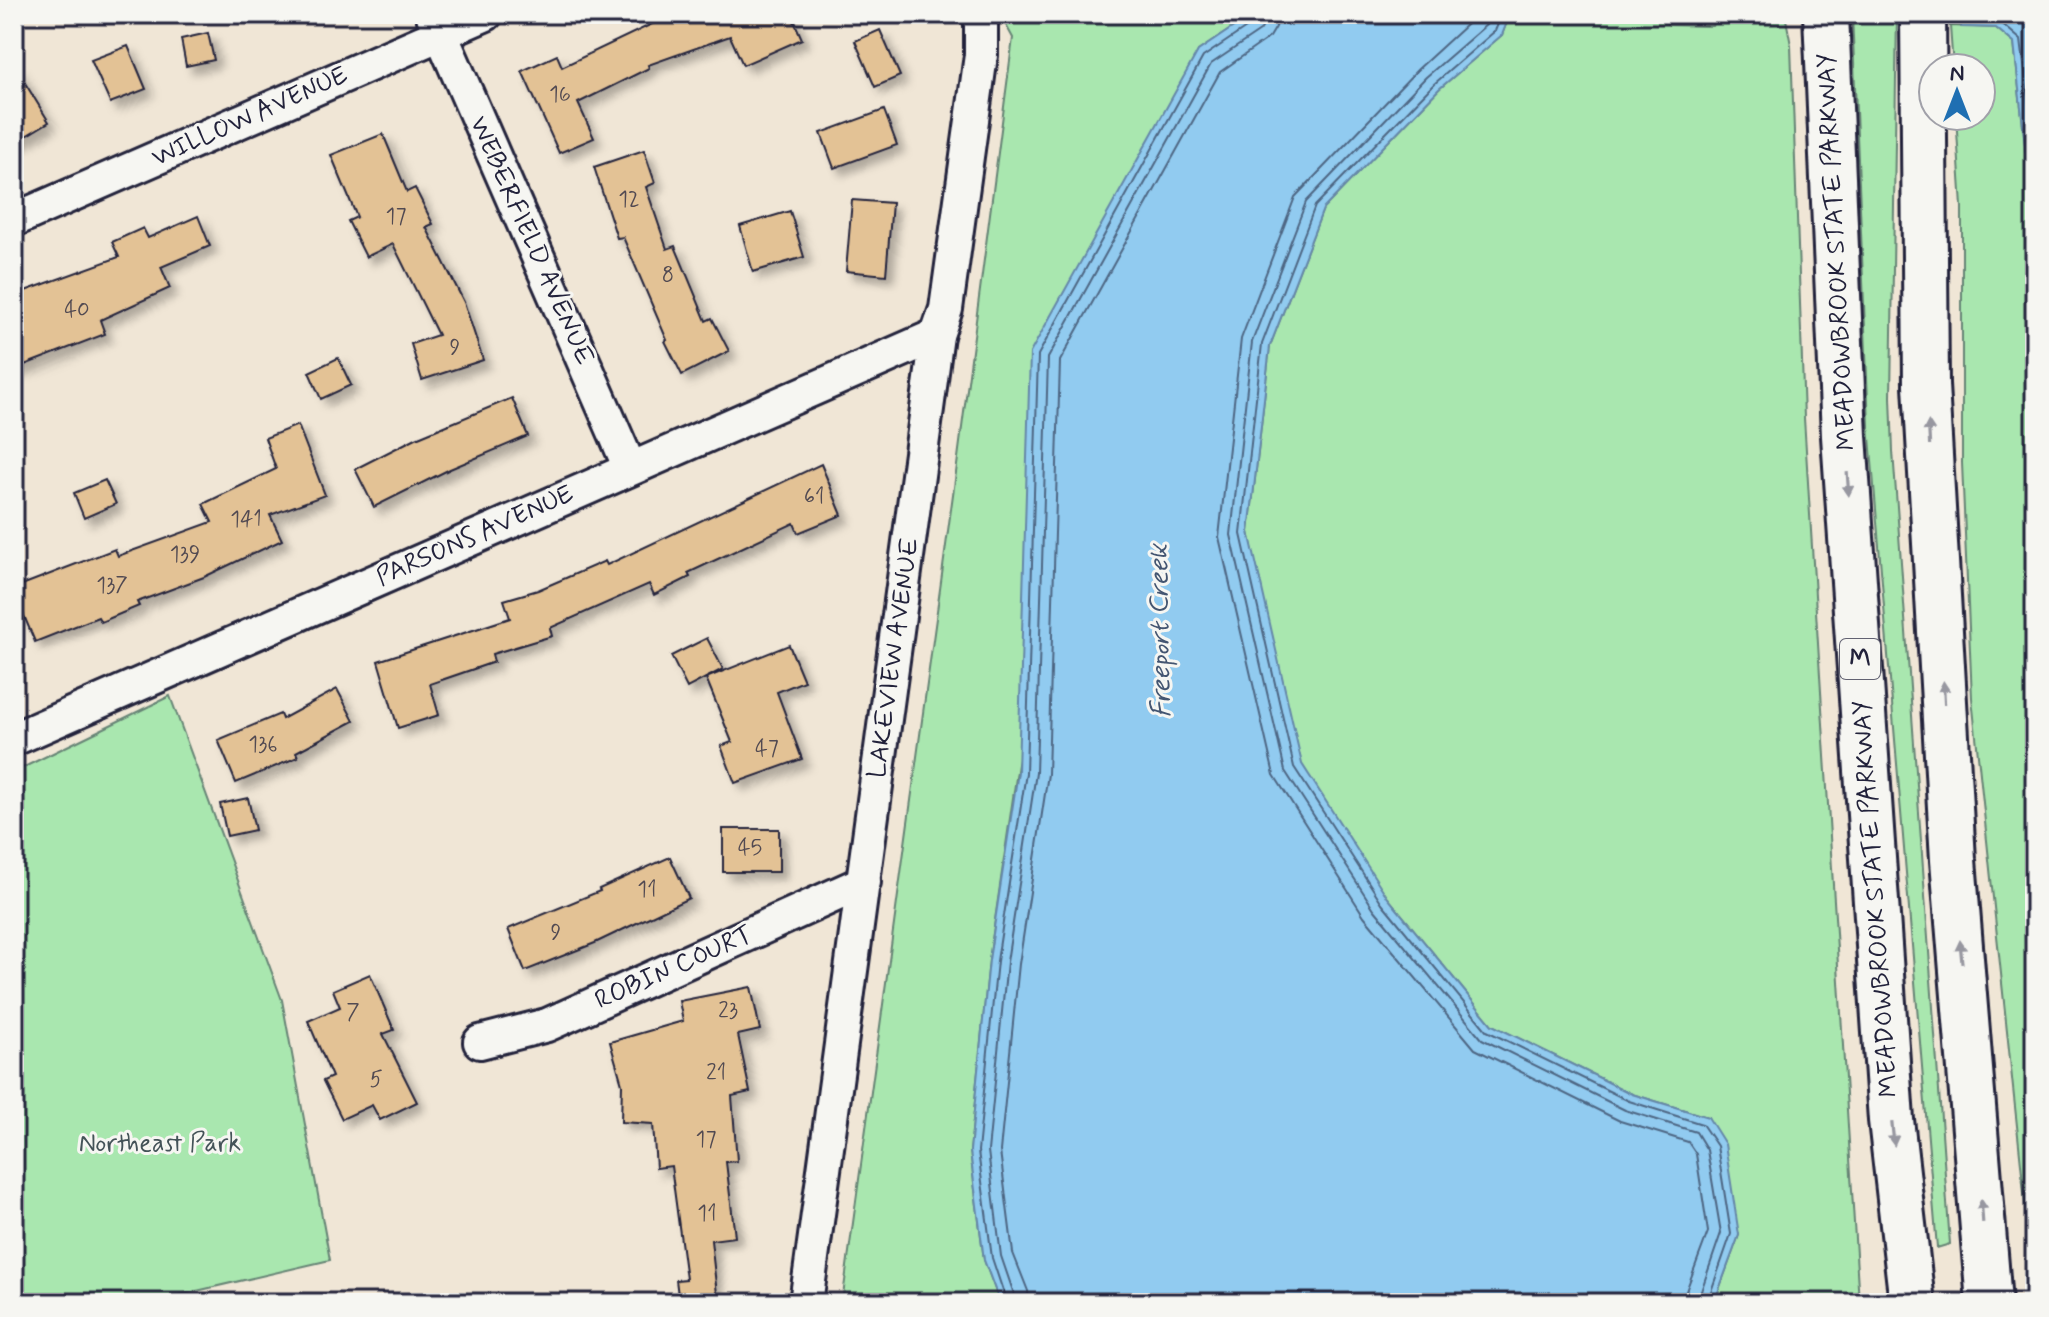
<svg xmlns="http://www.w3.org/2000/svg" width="2049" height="1317" viewBox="0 0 2049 1317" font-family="Mynerve,sans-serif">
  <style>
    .green { fill: #a9e7af; stroke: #668475; stroke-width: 2 }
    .water { fill: #91cbf0; stroke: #6587a8; stroke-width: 2 }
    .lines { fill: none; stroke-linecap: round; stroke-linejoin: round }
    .shore { stroke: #4e6683; stroke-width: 2 }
    .building { fill: #e3c295; stroke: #22223b; stroke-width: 2; filter: url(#shadow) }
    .minor-casing { stroke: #22223b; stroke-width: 38 }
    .highway-casing { stroke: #22223b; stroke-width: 50 }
    .minor { stroke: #f6f6f2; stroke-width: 32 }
    .highway { stroke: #f6f6f2; stroke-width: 44 }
    .oneway { fill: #9797a0 }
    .labels { text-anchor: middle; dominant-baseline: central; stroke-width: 6; stroke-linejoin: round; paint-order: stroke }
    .number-label { font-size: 22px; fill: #524a52 }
    .shield { fill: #f6f6f2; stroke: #626272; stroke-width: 2 }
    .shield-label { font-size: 24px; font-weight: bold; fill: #22223b }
    .street-label { font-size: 26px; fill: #22223b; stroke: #f6f6f2 }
    .park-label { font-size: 26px; fill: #445358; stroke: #f6f6f2 }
    .water-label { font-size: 28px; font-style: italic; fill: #435571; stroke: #f6f6f2 }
  </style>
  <defs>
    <filter id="shadow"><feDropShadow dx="7" dy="7" stdDeviation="4" flood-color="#0004"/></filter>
  </defs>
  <rect width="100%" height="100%" fill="#f0e6d6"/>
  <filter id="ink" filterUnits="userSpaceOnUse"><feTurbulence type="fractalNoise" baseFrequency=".0125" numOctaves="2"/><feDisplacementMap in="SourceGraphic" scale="16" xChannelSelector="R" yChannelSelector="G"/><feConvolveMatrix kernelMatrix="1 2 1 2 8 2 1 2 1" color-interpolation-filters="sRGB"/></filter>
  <g filter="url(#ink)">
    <g class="green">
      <polygon points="1000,14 1253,14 1198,51 1018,764 989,960 970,1151 984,1260 1000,1303 842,1303 958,458 1013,38"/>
      <polygon points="1510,14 1661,14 1669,25 1712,26 1718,14 1785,14 1791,45 1804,418 1859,1303 1714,1303 1739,1235 1708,1117 1632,1094 1492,1025 1388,898 1295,765 1249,532 1270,346 1323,209 1439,89 1502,35"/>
      <polygon points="1852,14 1897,14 1891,397 1893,451 1950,1244 1937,1248 1869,425"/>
      <polygon points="1950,26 1996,28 2014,43 2035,237 2035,1297 1972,698 1962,463 1962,207 1956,116 1981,116 1981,68 1953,68"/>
      <polygon points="170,696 282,1000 330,1260 145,1303 14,1303 14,772"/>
    </g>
    <g class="water">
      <polygon points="1253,14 1510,14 1502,35 1439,89 1323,209 1270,346 1249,532 1302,764 1388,898 1492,1025 1632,1094 1708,1117 1725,1144 1739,1235 1714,1303 1000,1303 984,1260 970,1151 989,960 1018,772 1030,353 1198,51"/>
      <polygon points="1961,14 2035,14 2035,237 2014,43 1996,28 1961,27"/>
    </g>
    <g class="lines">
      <g class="shore">
        <polyline points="1478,14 1418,69 1295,197 1241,339 1219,537 1274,775 1364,916 1475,1049 1620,1121 1688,1142 1696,1154 1708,1232 1686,1291 1685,1303"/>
        <polyline points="1491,14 1486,25 1426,77 1306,202 1252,342 1231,535 1285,771 1374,909 1482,1039 1625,1110 1696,1132 1707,1150 1721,1233 1697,1303"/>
        <polyline points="1502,14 1495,31 1434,84 1315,206 1262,344 1241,534 1294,767 1382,903 1487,1031 1629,1101 1702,1124 1717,1146 1731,1234 1707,1303"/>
        <polyline points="1969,14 1972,19 1999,21 2021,40 2035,154"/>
        <polyline points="1007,1303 992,1258 978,1151 997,961 1026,773 1038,355 1203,57 1252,24 1256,14"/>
        <polyline points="1017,1303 1001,1256 988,1151 1007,962 1036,773 1048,358 1211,64 1260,31 1265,23 1266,14"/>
        <polyline points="1029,1303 1028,1291 1013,1253 1000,1151 1019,964 1048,774 1060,361 1220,72 1270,37 1276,27 1278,14"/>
      </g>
    </g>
    <g class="building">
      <polygon points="673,14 791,14 802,39 743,65 730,36 648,65 649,68 578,103 594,138 559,153 522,71 557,55 562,67"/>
      <polygon points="880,30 900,76 875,87 855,41"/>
      <polygon points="208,33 214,60 186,66 181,39"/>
      <polygon points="128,46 146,89 110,103 91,60"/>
      <polygon points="14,65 49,122 14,143"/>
      <polygon points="884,110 897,145 834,168 821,133"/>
      <polygon points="383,134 407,192 415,188 433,224 426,227 464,302 483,360 422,380 411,344 438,335 393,244 366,257 348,221 357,217 331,155"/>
      <polygon points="644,150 655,183 646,187 667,249 675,246 706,321 712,318 729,351 682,375 665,341 667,340 623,237 617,238 594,167"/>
      <polygon points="852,200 892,203 886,275 846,271"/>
      <polygon points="790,211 804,257 753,272 740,226"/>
      <polygon points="198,216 210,246 161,267 170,288 100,320 105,334 14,369 14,295 119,257 112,242 143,228 148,238"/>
      <polygon points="338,358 351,385 321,399 309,372"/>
      <polygon points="512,398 528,436 450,469 374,507 355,469 416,438"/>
      <polygon points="298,425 325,495 270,515 282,540 204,577 137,602 139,606 101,622 98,617 35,642 22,611 14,614 14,588 115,549 118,556 212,522 203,504 276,469 265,438"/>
      <polygon points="821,464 842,515 798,533 794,523 688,573 690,577 654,595 649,584 550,628 552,636 492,654 494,662 430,684 439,715 398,728 378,661 510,618 504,600 538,590 605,561 607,565"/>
      <polygon points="105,480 116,504 84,518 74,493"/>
      <polygon points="707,638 723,669 687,688 671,656"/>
      <polygon points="789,645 804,681 777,692 802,759 735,783 721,746 732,742 706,678"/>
      <polygon points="337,689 354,721 296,752 298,757 236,783 218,740 280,714 282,719"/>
      <polygon points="248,798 255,830 227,836 220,804"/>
      <rect x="723" y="829" width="56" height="43"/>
      <polygon points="670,857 689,898 595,943 525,971 508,929 600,891 599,889"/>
      <polygon points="370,974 394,1030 383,1034 417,1102 380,1120 372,1105 342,1119 323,1081 332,1077 308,1021 340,1007 333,990"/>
      <polygon points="751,987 760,1030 738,1035 750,1092 732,1096 737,1161 726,1162 735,1237 711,1240 718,1303 679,1303 676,1280 686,1279 671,1166 656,1168 653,1124 621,1122 622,1084 610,1042 683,1021 679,1001"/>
    </g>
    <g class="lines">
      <defs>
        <g id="minor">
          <polyline points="433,16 630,468"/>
          <polyline points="14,220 486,14"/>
          <polyline points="14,739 937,335"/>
          <polyline points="480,1042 547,1025 864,882"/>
          <polyline points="806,1303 937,335 946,309 981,55 981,14"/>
        </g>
        <g id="highway">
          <polyline points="1826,14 1844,436 1891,1120 1912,1303"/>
          <polyline points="1923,14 1926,385 1953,860 1989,1303"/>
        </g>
      </defs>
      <use href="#minor" class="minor-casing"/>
      <use href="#highway" class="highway-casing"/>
      <use href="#minor" class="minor"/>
      <use href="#highway" class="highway"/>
    </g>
    <defs><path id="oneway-solid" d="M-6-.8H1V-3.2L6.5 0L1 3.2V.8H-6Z" transform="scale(2)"/></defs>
    <g class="oneway">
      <use href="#oneway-solid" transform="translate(1929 433) rotate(-93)"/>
      <use href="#oneway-solid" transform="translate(1848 484) rotate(86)"/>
      <use href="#oneway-solid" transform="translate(1944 693) rotate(-93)"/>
      <use href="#oneway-solid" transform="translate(1961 952) rotate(-95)"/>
      <use href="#oneway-solid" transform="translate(1893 1134) rotate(84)"/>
      <use href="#oneway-solid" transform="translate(1982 1211) rotate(-94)"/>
    </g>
  </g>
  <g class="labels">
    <g class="number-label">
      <text x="560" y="95">16</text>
      <text x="629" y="200">12</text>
      <text x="396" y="217">17</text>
      <text x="668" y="276">8</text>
      <text x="77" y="310">40</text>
      <text x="455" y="348">9</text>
      <text x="814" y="497">61</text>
      <text x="246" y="520">141</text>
      <text x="185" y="555">139</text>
      <text x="112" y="586">137</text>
      <text x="263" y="745">136</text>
      <text x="767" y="749">47</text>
      <text x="750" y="848">45</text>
      <text x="647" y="890">11</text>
      <text x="556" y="933">9</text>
      <text x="728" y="1011">23</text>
      <text x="353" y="1013">7</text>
      <text x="716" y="1073">21</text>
      <text x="376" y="1080">5</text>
      <text x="706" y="1140">17</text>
      <text x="707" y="1214">11</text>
    </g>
    <rect class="shield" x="1840" y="639" width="40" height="40" rx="6"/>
    <g class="shield-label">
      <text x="1860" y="659">M</text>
    </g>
    <g class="street-label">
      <text transform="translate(250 117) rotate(-24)">WILLOW AVENUE</text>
      <text transform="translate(531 241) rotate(66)">WEBERFIELD AVENUE</text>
      <text transform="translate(1837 252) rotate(-93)">MEADOWBROOK STATE PARKWAY</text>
      <text transform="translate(475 536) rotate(-24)">PARSONS AVENUE</text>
      <text transform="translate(894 658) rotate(-82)">LAKEVIEW AVENUE</text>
      <text transform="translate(1876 899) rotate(-94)">MEADOWBROOK STATE PARKWAY</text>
      <text transform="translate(674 968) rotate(-24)">ROBIN COURT</text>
    </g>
    <g class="park-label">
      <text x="160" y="1144">Northeast Park</text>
    </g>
    <g class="water-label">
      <text transform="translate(1161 631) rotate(-91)">Freeport Creek</text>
    </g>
  </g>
  <rect width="2049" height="1317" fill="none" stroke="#f6f6f2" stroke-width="48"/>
  <rect x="24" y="24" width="2001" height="1269" fill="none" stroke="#22223b" stroke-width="3" filter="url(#ink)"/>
  <g transform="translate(1957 92)"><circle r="38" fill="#f6f6f2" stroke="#a1a1a9" stroke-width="2"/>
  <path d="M0-6L14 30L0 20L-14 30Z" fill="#1f6fb2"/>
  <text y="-12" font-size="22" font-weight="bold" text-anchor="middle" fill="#22223b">N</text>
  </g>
</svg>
